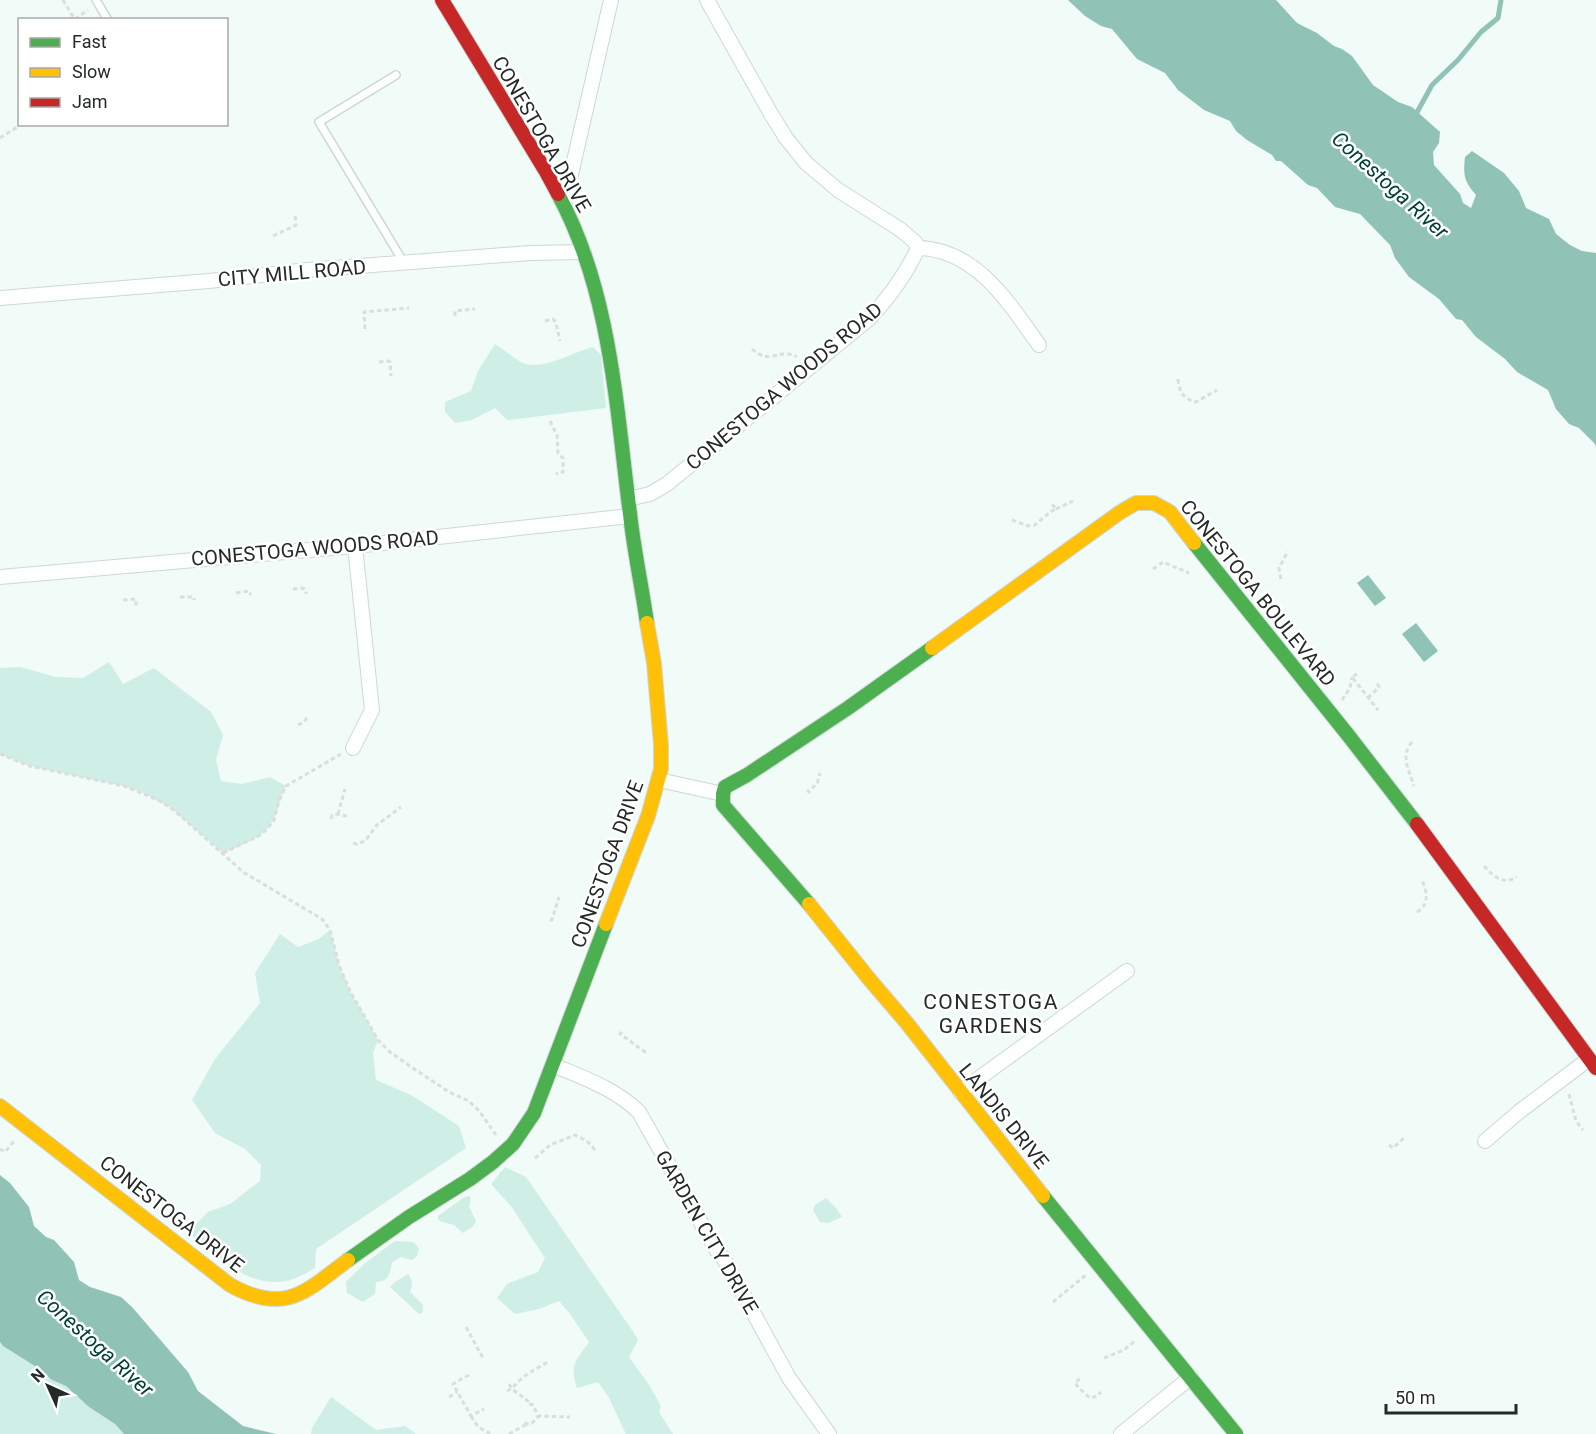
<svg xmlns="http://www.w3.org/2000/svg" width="1596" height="1434" viewBox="0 0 1596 1434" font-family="Roboto,sans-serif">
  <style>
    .green { fill: #cfeee6 }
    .water { fill: #91c2b6 }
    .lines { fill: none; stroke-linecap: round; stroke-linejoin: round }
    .stream { stroke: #91c2b6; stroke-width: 5 }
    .lane-casing { stroke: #cfd7d5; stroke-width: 10 }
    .street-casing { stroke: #cfd7d5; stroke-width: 16 }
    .fast-casing { stroke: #cfd7d5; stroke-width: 16 }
    .slow-casing { stroke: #cfd7d5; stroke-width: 16 }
    .jam-casing { stroke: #cfd7d5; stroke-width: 16 }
    .path { stroke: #dcdede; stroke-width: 3; stroke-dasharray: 4.5 3; stroke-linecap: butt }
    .lane { stroke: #fdfefe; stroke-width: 7 }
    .street { stroke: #fdfefe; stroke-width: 14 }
    .fast { stroke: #4caf50; stroke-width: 14 }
    .slow { stroke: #ffc107; stroke-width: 14 }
    .jam { stroke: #c62828; stroke-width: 14 }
    .labels { text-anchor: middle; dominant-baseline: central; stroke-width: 5; stroke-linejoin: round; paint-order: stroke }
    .street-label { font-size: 20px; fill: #232a28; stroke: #fff }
    .water-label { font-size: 21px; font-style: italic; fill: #014035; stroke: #fff }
    .neighbourhood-label { font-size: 21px; letter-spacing: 1.5px; fill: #232a28; stroke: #fff }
  </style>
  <rect width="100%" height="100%" fill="#f1fbf8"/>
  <g class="green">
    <path d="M495,344C503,349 516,360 523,363C543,371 573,352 593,347L601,355L606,408L507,420L495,408L472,420L455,423L445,412V402L471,391L478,371Z"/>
    <path d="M109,662L123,684L154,668L211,712L223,735L216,760L221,781L242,784L270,777L286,786C280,796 279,808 274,818C266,838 240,845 223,853L171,808L141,792L124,786L30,766L0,754V668L20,667L56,677L83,678Z"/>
    <path d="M330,930L339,965L350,991L378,1040L373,1053L376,1080L411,1095L459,1126L466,1148L316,1249L315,1268C307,1272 299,1278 290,1280C249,1291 217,1255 188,1232L208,1212L230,1204L260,1181L261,1165L245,1149L215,1133L192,1100L215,1059L260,1003L255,973L280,934L298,947L319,939Z"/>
    <path d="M505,1167L526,1177L632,1330L638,1340L629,1357L649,1385L661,1406L659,1412L673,1434H626L608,1396L598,1382L577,1388C569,1364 576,1361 589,1342L570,1314L559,1301L539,1309L515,1314L497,1298L507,1284L538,1272L545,1258L511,1206L491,1184Z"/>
    <path d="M468,1196L471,1197L469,1206L476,1221C474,1227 469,1229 463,1233L454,1225L442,1222L438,1219V1216L463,1198Z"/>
    <polygon points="826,1198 836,1208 842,1217 828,1223 820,1222 813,1210 815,1205"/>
    <path d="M395,1241L414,1242L419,1249L417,1256L412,1260L401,1257L392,1262C390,1273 389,1282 376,1282L375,1294L363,1302L347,1293L346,1282L364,1264Z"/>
    <path d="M408,1274C413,1281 413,1284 410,1292L423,1305V1312L419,1314L390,1287L395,1282Z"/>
    <polygon points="0,1342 3,1346 38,1368 52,1380 66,1386 89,1407 115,1424 124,1434 0,1434"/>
    <polygon points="331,1397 376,1430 405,1426 416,1434 311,1434 312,1428"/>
  </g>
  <g class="water">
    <path d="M1068,0H1276L1297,23L1317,33L1334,46L1342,49L1352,56L1373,85L1398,102L1412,107L1440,132L1439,143L1433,152L1434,165L1460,194L1463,203L1471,208L1476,195C1464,181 1463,176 1465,157L1472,151L1504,173L1519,191L1526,208L1549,219L1556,234L1570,245L1582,251L1596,253V448L1595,444L1579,428L1569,424L1556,409L1548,390L1517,372L1505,359L1476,337L1462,320L1456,319L1439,299L1409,277L1395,258L1390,245L1360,214L1335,207L1317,188L1308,185L1281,161H1276L1272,155L1247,140L1236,131L1230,121L1204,110L1178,90L1165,73L1137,59L1112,29L1101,26L1085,16Z"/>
    <polygon points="1368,575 1386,598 1375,606 1357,583"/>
    <polygon points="1416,623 1438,651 1424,662 1402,634"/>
    <polygon points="0,1175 10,1183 29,1207 34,1226 46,1237 54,1240 74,1262 79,1280 90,1287 121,1297 132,1307 188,1372 198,1391 243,1426 276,1434 124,1434 115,1424 89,1407 66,1386 52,1380 38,1368 3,1346 0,1342"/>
  </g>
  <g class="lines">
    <polyline class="stream" points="1415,116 1432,85 1458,60 1481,32 1498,18 1501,0"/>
    <defs>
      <g id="lane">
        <polyline points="96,0 108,20"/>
        <polyline points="396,75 319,122 404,263"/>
      </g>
      <g id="street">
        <polyline points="564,205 611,0"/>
        <path d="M918,248C976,249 1009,303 1039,345"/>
        <polyline points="0,298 209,281 307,270 531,253 584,252"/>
        <path d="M628,499L650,494L667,484L870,318C890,296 906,275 918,248L915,242L901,230L838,190L806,163L786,138L771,114L707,0"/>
        <polyline points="0,577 355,546 630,516"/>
        <polyline points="353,748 372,710 355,546"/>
        <polyline points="659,780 723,794"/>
        <path d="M553,1065C584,1078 614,1088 639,1112L717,1251L724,1259L789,1378L829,1434"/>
        <polyline points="960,1092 1127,971"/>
        <polyline points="1485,1141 1520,1111 1589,1059"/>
        <polyline points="1121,1434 1191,1377"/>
      </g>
      <g id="fast">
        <path d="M558,194C611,292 616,406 630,514C634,551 642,587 647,623"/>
        <polyline points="1194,543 1348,735 1417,824"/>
        <polyline points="809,904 723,805 723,794 725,787 747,775 848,708 932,648"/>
        <polyline points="1043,1196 1236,1434"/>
        <polyline points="348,1260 409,1217 470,1179 493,1162 513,1144 534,1113 606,924"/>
      </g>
      <g id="slow">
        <polyline points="932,648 1119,513 1136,503 1154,503 1170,512 1194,543"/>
        <polyline points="809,904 870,980 906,1022 1043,1196"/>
        <polyline points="606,924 648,816 661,769 661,745 654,663 647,623"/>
        <path d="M0,1106L230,1285C285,1315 304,1293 348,1260"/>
      </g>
      <g id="jam">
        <polyline points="442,0 545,170 558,194"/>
        <polyline points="1417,824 1596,1068"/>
      </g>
    </defs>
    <use href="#lane" class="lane-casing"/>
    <use href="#street" class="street-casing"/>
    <use href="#fast" class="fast-casing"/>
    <use href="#slow" class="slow-casing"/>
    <use href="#jam" class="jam-casing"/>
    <g class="path">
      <polyline points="63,0 75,20"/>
      <polyline points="75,19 88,10"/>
      <polyline points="0,138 22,124"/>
      <polyline points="273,236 296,225 295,214"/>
      <polyline points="455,316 455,311 475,309"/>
      <polyline points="545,321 553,319 556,323 560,341"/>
      <polyline points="365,329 364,312 409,308"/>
      <path d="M752,349C770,366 780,347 797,357"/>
      <polyline points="379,362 389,361 390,362 391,376"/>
      <path d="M1178,379C1179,392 1184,399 1196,402L1217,390"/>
      <polyline points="550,421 557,435 558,453 563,458 563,472 556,474"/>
      <polyline points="1056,509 1073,501"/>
      <polyline points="1012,520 1028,526 1035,525 1050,512 1056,509 1051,503"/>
      <polyline points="1153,569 1163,562 1189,573"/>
      <polyline points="1281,579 1279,568 1288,551"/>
      <polyline points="293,589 303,588 306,591 306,594"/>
      <polyline points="236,593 249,591 251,595"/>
      <polyline points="180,597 194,597 194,600"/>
      <polyline points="123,600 136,599 136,608"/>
      <polyline points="1357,674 1352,677 1378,710"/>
      <polyline points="1368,698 1379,687 1377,683"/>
      <polyline points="1342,700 1350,688 1352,677"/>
      <polyline points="298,725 304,722 308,716"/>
      <path d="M1412,742C1400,756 1409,770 1414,786"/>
      <polyline points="0,754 30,766 124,786 158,800 171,808 192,826 243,872 322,919 330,930 339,965 350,991 378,1040 390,1052 407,1064 449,1092 469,1101 480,1112 496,1135"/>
      <polyline points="810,793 808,791 817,784 820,773"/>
      <polyline points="338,814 345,789"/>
      <polyline points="331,819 332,815 338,814 350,817"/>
      <polyline points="353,843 357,844 365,841 377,825 401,807"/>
      <polyline points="223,853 259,836 268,828 274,820 279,801 286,786 341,754"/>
      <path d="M1484,866C1494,877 1503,885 1517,877"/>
      <path d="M1417,912C1430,904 1427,893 1422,880"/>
      <polyline points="550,920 552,920 559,897"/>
      <polyline points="622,1032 620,1034 648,1054"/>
      <polyline points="1569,1094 1576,1121 1583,1130"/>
      <polyline points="1389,1145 1393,1148 1405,1137"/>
      <polyline points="0,1149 5,1152 15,1140"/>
      <path d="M535,1158L550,1145L575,1135C583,1139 592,1143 595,1151"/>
      <polyline points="1053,1302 1086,1275"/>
      <polyline points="466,1327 484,1360"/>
      <polyline points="1104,1358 1124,1350 1136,1340"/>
      <polyline points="469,1375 453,1384 471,1416 484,1409"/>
      <polyline points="1080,1379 1075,1382 1078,1387 1090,1398 1097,1396 1101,1392"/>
      <polyline points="509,1384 512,1389 532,1404"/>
      <path d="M507,1391C513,1388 517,1383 522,1378C530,1372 539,1367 548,1362"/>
      <polyline points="449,1397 457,1392"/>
      <polyline points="529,1404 533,1405 538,1416 570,1417"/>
      <path d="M471,1416C476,1426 481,1430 492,1434"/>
      <polyline points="525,1422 527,1424 531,1424 539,1416"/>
      <polyline points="509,1434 527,1424"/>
    </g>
    <use href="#lane" class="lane"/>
    <use href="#street" class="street"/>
    <use href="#fast" class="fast"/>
    <use href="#slow" class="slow"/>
    <use href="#jam" class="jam"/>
  </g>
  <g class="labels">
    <g class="street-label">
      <text transform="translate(542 134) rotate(60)">CONESTOGA DRIVE</text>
      <text transform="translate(292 273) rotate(-5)">CITY MILL ROAD</text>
      <text transform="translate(784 386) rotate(-40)">CONESTOGA WOODS ROAD</text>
      <text transform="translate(315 548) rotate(-5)">CONESTOGA WOODS ROAD</text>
      <text transform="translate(1258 593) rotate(51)">CONESTOGA BOULEVARD</text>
      <text transform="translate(607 864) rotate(-70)">CONESTOGA DRIVE</text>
      <text transform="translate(1004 1116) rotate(51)">LANDIS DRIVE</text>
      <text transform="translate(172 1214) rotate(38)">CONESTOGA DRIVE</text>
      <text transform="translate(707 1232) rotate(60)">GARDEN CITY DRIVE</text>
    </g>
    <g class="water-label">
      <text transform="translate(1390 185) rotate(42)">Conestoga River</text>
      <text transform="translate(95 1343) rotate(42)">Conestoga River</text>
    </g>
    <g class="neighbourhood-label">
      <text x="991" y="1002">CONESTOGA<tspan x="991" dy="24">GARDENS</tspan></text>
    </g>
  </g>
  <rect x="18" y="18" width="210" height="108" fill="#ffffff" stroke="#a7aaa9" stroke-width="1.5"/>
  <rect x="30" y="38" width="30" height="9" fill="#4caf50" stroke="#a7aaa9" stroke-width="1.5"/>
  <text x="72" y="48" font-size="18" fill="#232a28">Fast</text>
  <rect x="30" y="68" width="30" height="9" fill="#ffc107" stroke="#a7aaa9" stroke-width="1.5"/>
  <text x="72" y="78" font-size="18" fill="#232a28">Slow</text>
  <rect x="30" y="98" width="30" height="9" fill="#c62828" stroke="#a7aaa9" stroke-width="1.5"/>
  <text x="72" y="108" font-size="18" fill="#232a28">Jam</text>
  <g transform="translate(48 1386) rotate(315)" stroke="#ffffff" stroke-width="4.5" paint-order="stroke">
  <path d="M0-4.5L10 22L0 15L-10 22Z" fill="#232a28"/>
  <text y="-9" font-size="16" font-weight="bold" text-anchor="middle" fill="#232a28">N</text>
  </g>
  <path d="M1386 1404v9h130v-9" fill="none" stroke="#232a28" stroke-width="3"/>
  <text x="1395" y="1404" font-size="18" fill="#232a28" stroke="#ffffff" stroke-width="4.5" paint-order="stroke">50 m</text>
</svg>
